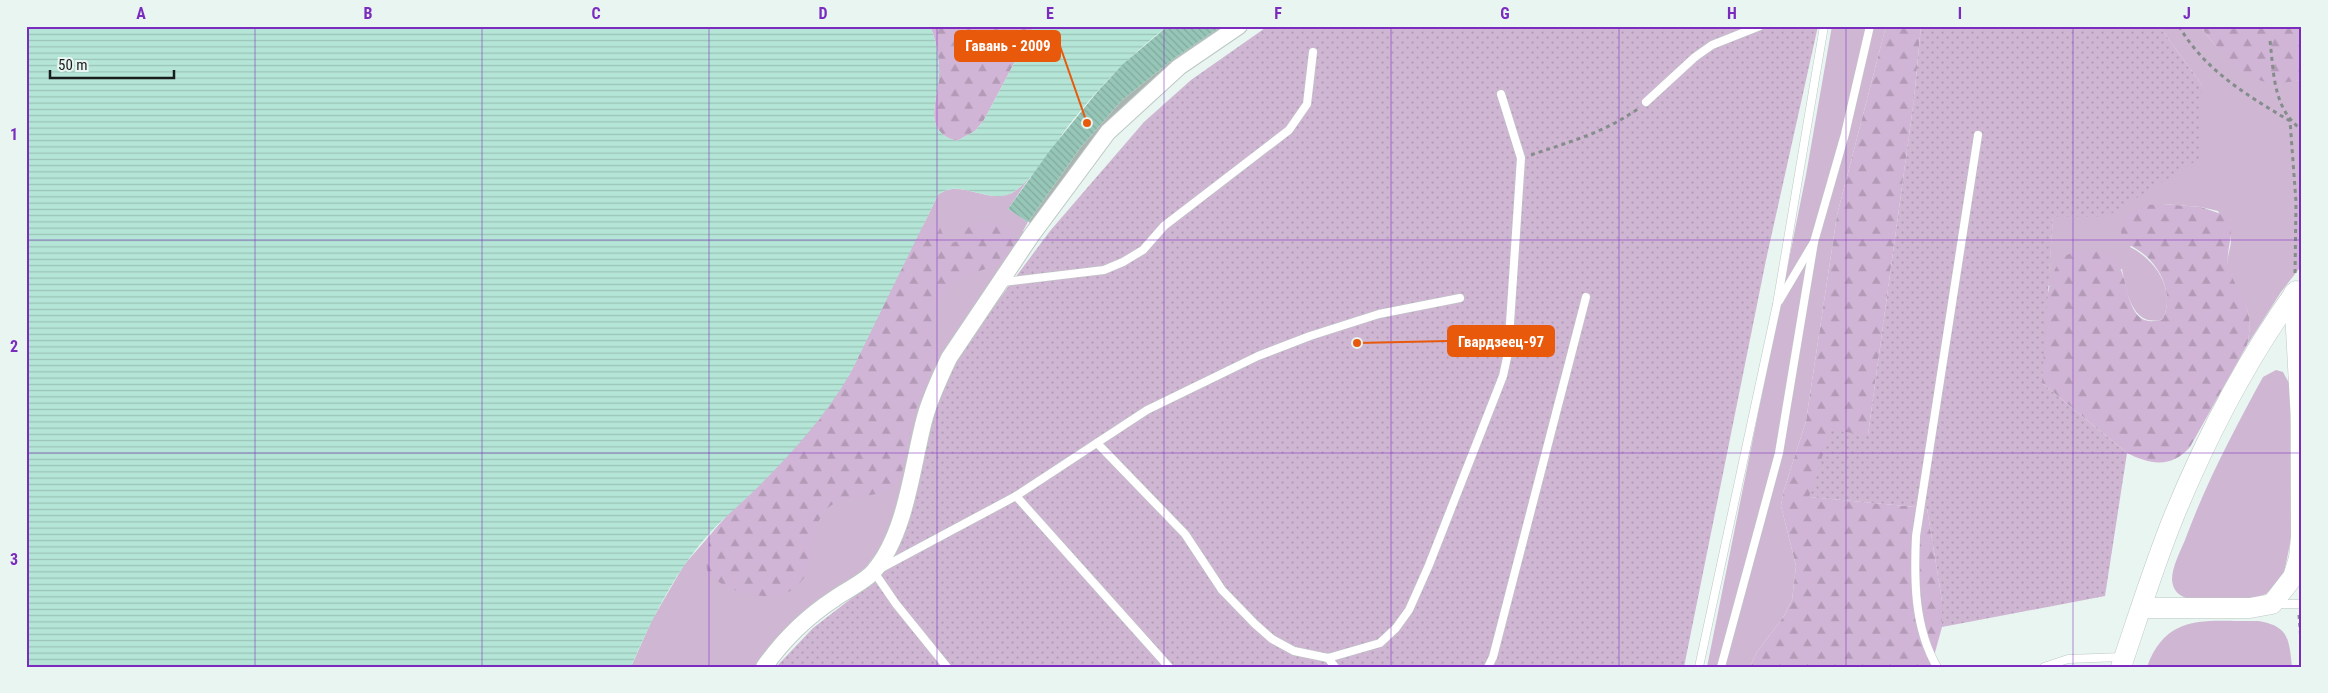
<svg xmlns="http://www.w3.org/2000/svg" width="2328" height="693" viewBox="0 0 2328 693" font-family="'Roboto Condensed',sans-serif">
  <style>
    .grass { fill: #cfb6d3 }
    .forest { fill: url(#forest-firs) }
    .garden { fill: url(#garden-dots) }
    .water { fill: url(#water-rules) }
    .building { fill: url(#building-back-hatch); filter: url(#shadow) }
    .lines { fill: none; stroke-linecap: round; stroke-linejoin: round }
    .service-casing { stroke: #bcc8c4; stroke-width: 9 }
    .minor-casing { stroke: #bcc8c4; stroke-width: 18 }
    .tertiary-casing { stroke: #bcc8c4; stroke-width: 21 }
    .path { stroke: #858d8b; stroke-width: 3; stroke-dasharray: 4 4; stroke-linecap: butt }
    .service { stroke: #fff; stroke-width: 8 }
    .minor { stroke: #fff; stroke-width: 16 }
    .tertiary { stroke: #fff; stroke-width: 20 }
    .grid { fill: none; stroke: #7b2cbf; stroke-width: 1; stroke-opacity: 0.55 }
    .leader { fill: none; stroke: #e8590c; stroke-width: 2 }
    .callout-dot { fill: #e8590c; stroke: #e8f5f1; stroke-width: 2 }
    .callout { fill: #e8590c; stroke: #e8590c; stroke-width: 2 }
    .callout-label { font-size: 15px; text-anchor: middle; font-weight: bold; fill: #fff }
    .neatline { fill: none; stroke: #7b2cbf; stroke-width: 2 }
    .grid-label { font-size: 16px; text-anchor: middle; font-weight: bold; fill: #7b2cbf }
  </style>
  <defs>
    <pattern id="forest-firs" width="22" height="20" patternUnits="userSpaceOnUse" patternTransform="scale(1.25)"><rect width="22" height="20" fill="#d1b5d6"/><path d="M5 1l3.5 6h-7zM16 11l3.5 6h-7z" fill="#b39bb7"/></pattern>
    <pattern id="garden-dots" width="8" height="8" patternUnits="userSpaceOnUse" patternTransform="scale(1.25)"><rect width="8" height="8" fill="#cfb6d3"/><path d="M2 2h.1M6 6h.1" fill="none" stroke="#b19cb5" stroke-width="1.8" stroke-linecap="round"/></pattern>
    <pattern id="water-rules" width="6" height="5" patternUnits="userSpaceOnUse" patternTransform="scale(1.25)"><rect width="6" height="5" fill="#b4e5d6"/><path d="M0 2.5h6" fill="none" stroke="#9ac4b7"/></pattern>
    <pattern id="building-back-hatch" width="6" height="6" patternUnits="userSpaceOnUse" patternTransform="scale(1.25)"><rect width="6" height="6" fill="#96c6b7"/><path d="M-1 5l2 2M0 0l6 6M5-1l2 2" fill="none" stroke="#81aa9d"/></pattern>
    <filter id="shadow"><feDropShadow dx="5.5" dy="3" stdDeviation="0" flood-color="#0004"/></filter>
  </defs>
  <rect width="100%" height="100%" fill="#e8f5f1"/>
  <g class="grass">
    <polygon points="1832,26 1886,26 1837,215 1806,421 1783,493 1781,506 1796,566 1792,600 1784,616 1757,652 1750,667 1707,667 1806,175"/>
    <path d="M2159,26H2200C2227,63 2254,86 2302,80V265L2281,292L2247,345C2257,302 2236,302 2228,267C2226,257 2231,249 2231,240C2230,231 2222,219 2218,211L2201,207L2163,204L2130,247C2156,260 2176,290 2163,319C2132,329 2126,290 2122,269L2048,286L2053,217H2106L2202,85Z"/>
    <path d="M1030,177L1008,209L1028,222L1023,231L1031,236L1001,282L907,477L885,542L866,567L766,652L755,667H631L652,620L684,565L850,374L938,195C958,178 986,203 1009,194C1018,191 1024,183 1030,177Z"/>
    <path d="M2276,370L2283,372L2290,385L2291,539L2284,573L2276,585L2266,594L2253,598L2189,599C2179,596 2173,591 2172,580C2172,567 2180,552 2185,540C2206,483 2234,430 2263,377Z"/>
    <path d="M2258,621C2289,626 2289,639 2292,667H2147C2167,611 2209,622 2258,621Z"/>
  </g>
  <g class="forest">
    <path d="M930,26H1034L984,120L975,131L957,141C921,131 938,101 939,76C940,61 936,39 930,26Z"/>
    <polygon points="1886,26 1921,26 1914,99 1868,435 1810,497 1927,508 1942,601 1942,627 1931,667 1750,667 1757,652 1784,616 1792,600 1796,566 1781,506 1783,493 1806,421 1837,215"/>
    <path d="M2200,26H2302V80C2289,82 2274,85 2262,81C2236,73 2216,47 2200,26Z"/>
    <path d="M2163,204L2201,207L2227,216C2236,235 2226,246 2228,265C2229,271 2232,277 2235,283C2247,308 2254,316 2247,345L2190,447C2172,468 2151,465 2127,453L2042,383C2044,355 2040,265 2069,254C2078,250 2086,250 2095,251C2101,252 2109,253 2113,257C2132,274 2122,333 2163,319C2172,299 2165,276 2150,260C2142,251 2131,247 2122,239C2116,209 2139,205 2163,204Z"/>
    <path d="M928,223L939,225L945,240L950,243C966,241 960,233 970,226C980,219 998,223 1009,226C1031,269 973,266 954,283C946,290 938,302 935,312C932,325 937,339 936,353C934,376 919,398 912,421C907,439 908,467 896,482C877,504 843,489 824,512C814,525 815,539 812,555C807,586 787,601 756,595C732,590 724,589 707,571C705,555 708,543 715,529L818,422L835,400L850,374L922,226Z"/>
  </g>
  <g class="garden">
    <polygon points="1268,26 1818,26 1766,260 1684,667 776,667 813,628 857,594 874,578 949,370 973,334 1050,231 1144,122 1191,80"/>
    <polygon points="1921,26 2159,26 2202,85 2199,159 2106,217 2053,217 2042,383 2127,453 2105,596 1942,627 1942,601 1927,508 1809,497 1831,430 1868,435 1914,99"/>
  </g>
  <path class="water" d="M26,26H930C936,39 940,61 939,76C938,101 921,131 957,141L975,131L984,120L1034,26H1168C1132,53 1101,85 1073,120C1054,143 1039,174 1015,191C990,208 960,176 938,195L850,374C824,418 792,453 756,489C739,506 718,522 702,542C671,579 650,623 631,667H26Z"/>
  <polygon class="building" points="1168,26 1221,26 1173,59 1121,101 1080,148 1028,222 1008,209 1051,149 1098,91 1123,64"/>
  <g class="lines">
    <defs>
      <g id="service">
        <polyline points="1646,102 1695,57 1712,45 1760,26"/>
        <polyline points="1003,282 1104,270 1123,262 1143,250 1164,226 1289,130 1307,104 1313,52"/>
        <polyline points="1779,301 1814,242 1845,134 1870,26"/>
        <polyline points="1097,443 1185,534 1222,590 1255,624 1272,639 1294,651 1328,658 1380,643 1396,628 1409,610 1429,565 1503,376 1508,353 1521,158 1501,94"/>
        <polyline points="1016,496 1169,667"/>
        <polyline points="2276,604 2302,604"/>
        <polyline points="1328,658 1335,667"/>
        <polyline points="947,667 896,604 874,572 1016,496 1147,410 1258,356 1310,336 1379,314 1460,298"/>
        <polyline points="1488,667 1493,657 1586,297"/>
        <polyline points="1699,667 1777,304 1824,26"/>
        <polyline points="1721,667 1779,453 1814,242"/>
        <path d="M1937,667C1914,627 1914,580 1916,536L1978,135"/>
        <polyline points="2044,667 2068,659 2122,657"/>
      </g>
      <path id="minor" d="M764,667C784,639 805,618 834,599C846,590 865,582 874,571C907,532 912,465 925,417C931,396 940,377 949,358L1031,236L1108,132L1179,67L1239,26"/>
      <g id="tertiary">
        <polyline points="2142,608 2250,608 2272,604 2293,577 2299,558 2301,537 2301,421 2294,293"/>
        <path d="M2121,667C2138,617 2154,565 2174,516C2206,438 2246,360 2296,291"/>
      </g>
    </defs>
    <use href="#service" class="service-casing"/>
    <use href="#minor" class="minor-casing"/>
    <use href="#tertiary" class="tertiary-casing"/>
    <g class="path">
      <path d="M2179,26C2204,70 2248,96 2290,121L2296,202L2295,275"/>
      <path d="M2270,41C2274,74 2273,109 2302,130"/>
      <path d="M1531,155C1569,142 1606,132 1639,108"/>
      <polyline points="2299,615 2302,654"/>
    </g>
    <use href="#service" class="service"/>
    <use href="#minor" class="minor"/>
    <use href="#tertiary" class="tertiary"/>
  </g>
  <path class="grid" d="M255,26V667M482,26V667M709,26V667M937,26V667M1164,26V667M1391,26V667M1619,26V667M1846,26V667M2073,26V667M26,240H2302M26,453H2302"/>
  <path class="leader" d="M1087 123L1060 46M1357 343L1448 341"/>
  <g class="callout-dot">
    <circle cx="1087" cy="123" r="5"/>
    <circle cx="1357" cy="343" r="5"/>
  </g>
  <g class="callout">
    <rect x="955" y="31" width="105" height="30" rx="5"/>
    <rect x="1448" y="326" width="106" height="30" rx="5"/>
  </g>
  <g class="callout-label">
    <text x="1008" y="51">Гавань - 2009</text>
    <text x="1501" y="347">Гвардзеец-97</text>
  </g>
  <rect width="2328" height="693" fill="none" stroke="#e8f5f1" stroke-width="55"/>
  <path d="M50 70v8h124v-8" fill="none" stroke="#191d1c" stroke-width="2.5"/>
  <text x="58" y="70" font-size="15" fill="#191d1c" stroke="#e8f5f1" stroke-width="4" paint-order="stroke">50 m</text>
  <rect x="28" y="28" width="2272" height="638" class="neatline"/>
  <g class="grid-label">
    <text x="141" y="19">A</text>
    <text x="368" y="19">B</text>
    <text x="596" y="19">C</text>
    <text x="823" y="19">D</text>
    <text x="1050" y="19">E</text>
    <text x="1278" y="19">F</text>
    <text x="1505" y="19">G</text>
    <text x="1732" y="19">H</text>
    <text x="1960" y="19">I</text>
    <text x="2187" y="19">J</text>
    <text x="14" y="140">1</text>
    <text x="14" y="352">2</text>
    <text x="14" y="565">3</text>
  </g>
</svg>
